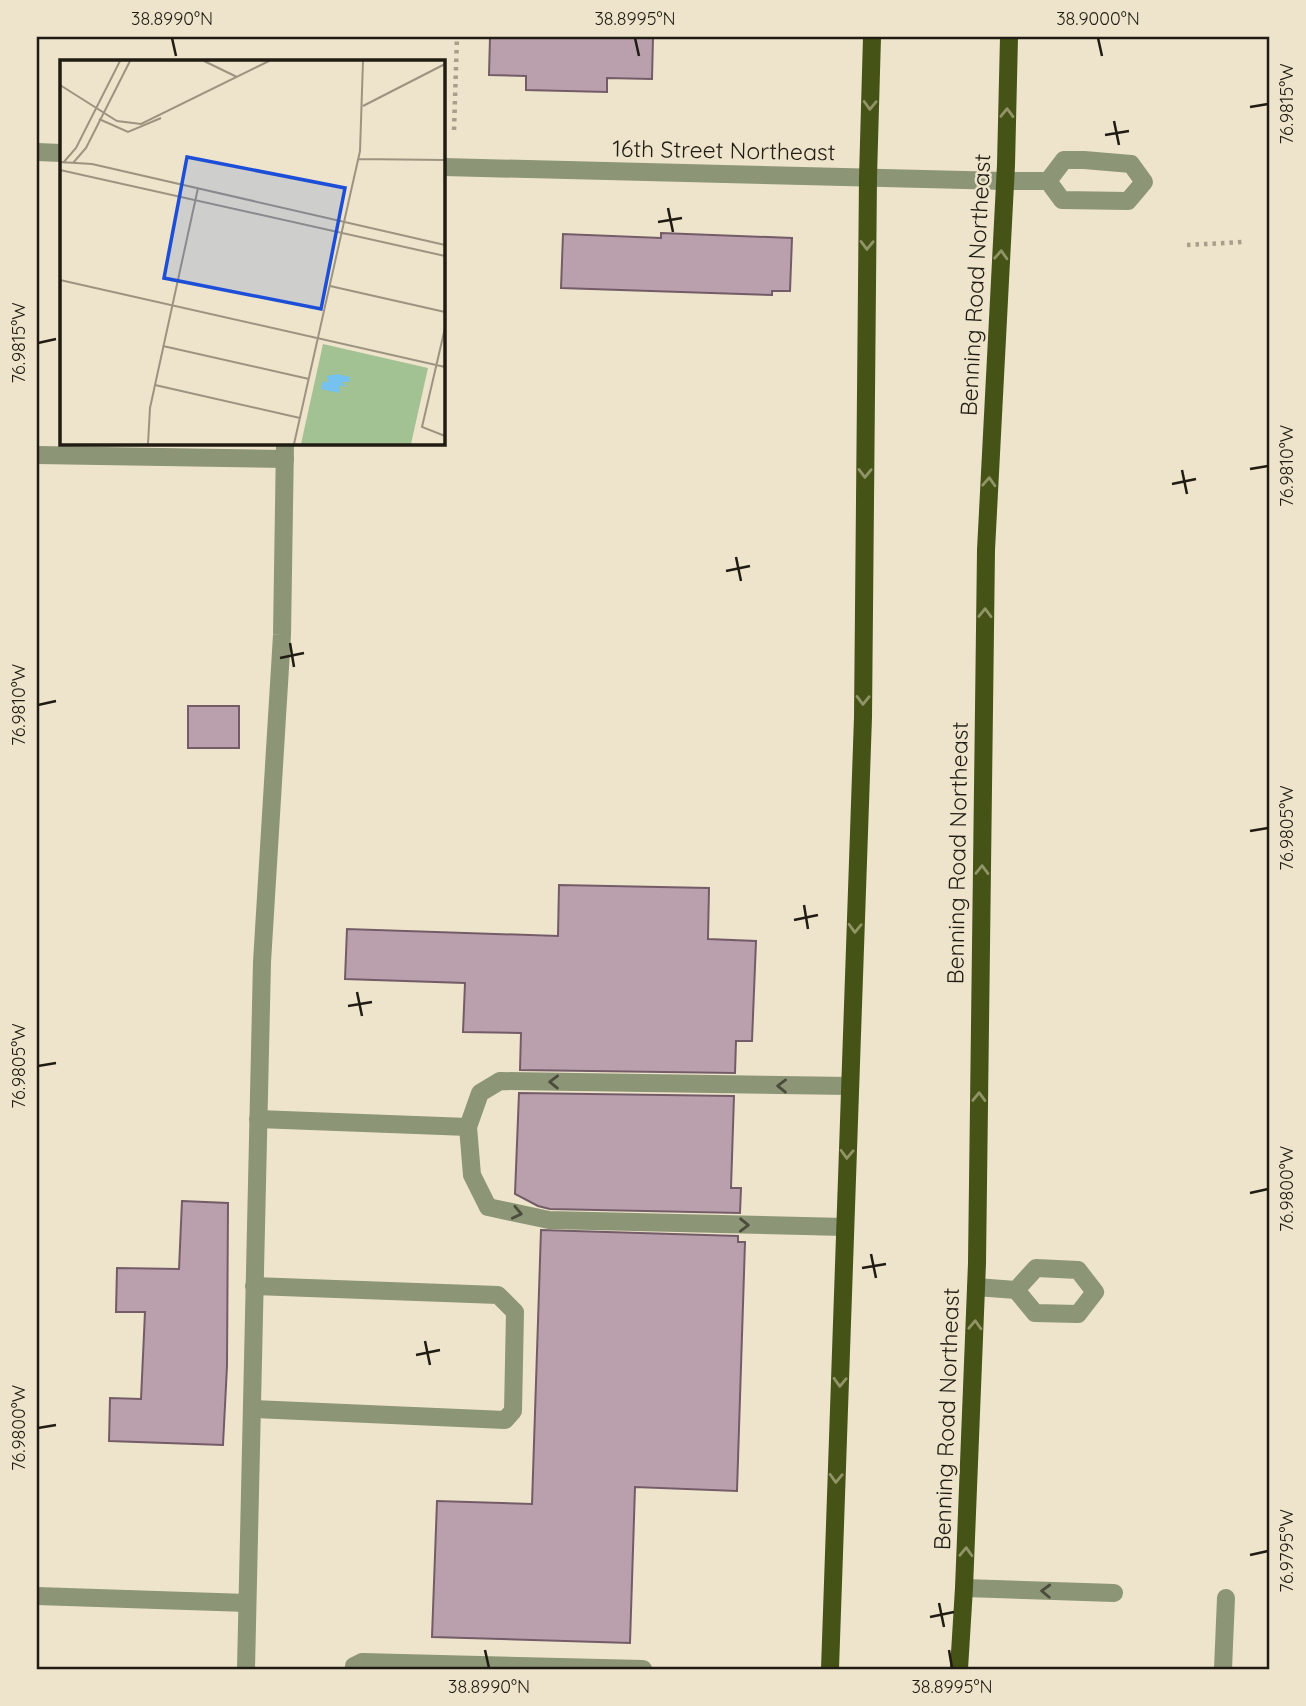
<svg xmlns="http://www.w3.org/2000/svg" width="1306" height="1706" viewBox="0 0 1306 1706" font-family="Quicksand,sans-serif">
  <style>
    .building { fill: #baa0ad; stroke: #735c68; stroke-width: 2 }
    .lines { fill: none; stroke-linecap: round; stroke-linejoin: round }
    .path { stroke: #a79f8c; stroke-width: 4.5; stroke-dasharray: 3.5 5; stroke-linecap: butt }
    .service { stroke: #8c9576; stroke-width: 18 }
    .minor { stroke: #8c9576; stroke-width: 18 }
    .primary { stroke: #455316; stroke-width: 18 }
    .oneway { stroke: #919467 }
    .oneway2 { stroke: #4b4c3b }
    .ticks { fill: none; stroke: #201c13; stroke-width: 2.5 }
    .labels { text-anchor: middle; dominant-baseline: central; stroke-width: 5; stroke-linejoin: round; paint-order: stroke }
    .street-label { font-size: 23px; fill: #201c13; stroke: #eee4cb }
    .inset-road { fill: none; stroke: #9c9481; stroke-width: 2 }
    .view { fill: #1d4ed8; fill-opacity: 0.15; stroke: #1d4ed8; stroke-width: 3.5 }
    .inset-edge { fill: none; stroke: #201c13; stroke-width: 3.5 }
    .neatline { fill: none; stroke: #201c13; stroke-width: 2.5 }
    .ticks-label { font-size: 18px; text-anchor: middle; fill: #201c13 }
  </style>
  <rect width="100%" height="100%" fill="#eee4cb"/>
  <g class="building">
    <polygon points="490,37 653,37 652,79 607,78 607,92 526,90 526,76 489,75"/>
    <polygon points="661,233 792,238 790,291 772,291 772,295 561,288 563,234 661,238"/>
    <rect x="188" y="706" width="51" height="42"/>
    <polygon points="559,885 709,888 708,939 756,941 752,1041 736,1041 735,1073 520,1070 521,1033 463,1032 465,983 345,979 347,929 558,936"/>
    <polygon points="519,1093 734,1096 731,1188 741,1188 740,1213 550,1209 538,1206 515,1194"/>
    <polygon points="182,1201 228,1203 227,1366 223,1445 109,1441 110,1398 141,1399 145,1312 116,1312 117,1268 179,1269"/>
    <polygon points="541,1230 738,1236 738,1242 745,1242 737,1491 635,1487 630,1643 432,1637 437,1501 532,1504"/>
  </g>
  <g class="lines">
    <g class="path">
      <polyline points="454,130 457,37"/>
      <polyline points="1187,245 1243,242"/>
    </g>
    <g class="service">
      <polygon points="1064,160 1084,160 1131,164 1144,182 1128,201 1062,200 1048,181"/>
      <polyline points="1005,181 1048,181"/>
      <polyline points="37,455 285,459"/>
      <polyline points="258,1119 468,1127"/>
      <polyline points="845,1227 549,1220 488,1207 472,1175 468,1127 480,1093 500,1081 850,1086"/>
      <polyline points="976,1287 1016,1290 1035,1313 1078,1314 1095,1292 1078,1270 1036,1268 1016,1290"/>
      <polyline points="252,1409 505,1420 513,1411 515,1312 498,1295 254,1286"/>
      <polyline points="964,1588 1114,1593"/>
      <polyline points="37,1596 247,1603"/>
      <polyline points="246,1669 262,962 282,635 285,443"/>
      <polyline points="354,1669 354,1666 362,1662 643,1669"/>
      <polyline points="1223,1669 1226,1598"/>
    </g>
    <g class="minor">
      <polyline points="37,152 61,153"/>
      <polyline points="443,167 1005,181"/>
    </g>
    <g class="primary">
      <polyline points="830,1669 863,717 868,177 872,37"/>
      <polyline points="959,1669 964,1588 977,1263 986,550 1006,165 1009,37"/>
    </g>
  </g>
  <defs><path id="oneway-chevron" d="M-2-3.5L2.5 0L-2 3.5" fill="none" stroke-width="1.6" stroke-linecap="round" stroke-linejoin="round" transform="scale(1.75)"/></defs>
  <g class="oneway">
    <use href="#oneway-chevron" transform="translate(870 105) rotate(92)"/>
    <use href="#oneway-chevron" transform="translate(1007 113) rotate(-89)"/>
    <use href="#oneway-chevron" transform="translate(867 245) rotate(91)"/>
    <use href="#oneway-chevron" transform="translate(1001 255) rotate(-87)"/>
    <use href="#oneway-chevron" transform="translate(865 473) rotate(91)"/>
    <use href="#oneway-chevron" transform="translate(989 482) rotate(-87)"/>
    <use href="#oneway-chevron" transform="translate(985 613) rotate(-89)"/>
    <use href="#oneway-chevron" transform="translate(863 700) rotate(91)"/>
    <use href="#oneway-chevron" transform="translate(982 870) rotate(-89)"/>
    <use href="#oneway-chevron" transform="translate(855 928) rotate(92)"/>
    <use href="#oneway-chevron" transform="translate(979 1097) rotate(-89)"/>
    <use href="#oneway-chevron" transform="translate(847 1154) rotate(92)"/>
    <use href="#oneway-chevron" transform="translate(975 1325) rotate(-88)"/>
    <use href="#oneway-chevron" transform="translate(840 1382) rotate(92)"/>
    <use href="#oneway-chevron" transform="translate(836 1478) rotate(92)"/>
    <use href="#oneway-chevron" transform="translate(966 1552) rotate(-88)"/>
  </g>
  <g class="oneway2">
    <use href="#oneway-chevron" transform="translate(554 1082) rotate(-179)"/>
    <use href="#oneway-chevron" transform="translate(782 1086) rotate(-179)"/>
    <use href="#oneway-chevron" transform="translate(517 1213) rotate(12)"/>
    <use href="#oneway-chevron" transform="translate(744 1225) rotate(1)"/>
    <use href="#oneway-chevron" transform="translate(1046 1591) rotate(-178)"/>
  </g>
  <path class="ticks" d="M172,38L176,56M635,38L639,56M1098,38L1102,56M1250,107L1268,104M1114,121L1119,145M1105,135L1129,131M668,208L673,232M658,222L682,218M38,343L56,339M1250,469L1268,466M1182,470L1187,494M1172,484L1196,479M736,557L741,581M726,571L750,566M290,643L294,667M280,658L304,653M38,705L56,701M1250,831L1268,828M804,905L808,929M794,920L818,915M357,992L362,1016M348,1006L372,1002M38,1066L56,1063M1250,1193L1268,1189M871,1254L876,1278M862,1268L886,1264M425,1341L430,1365M416,1355L440,1350M38,1428L56,1425M1250,1555L1268,1551M939,1603L944,1627M930,1617L954,1612M485,1650L489,1668M949,1650L952,1668"/>
  <g class="labels">
    <g class="street-label">
      <text transform="translate(724 150) rotate(1)">16th Street Northeast</text>
      <text transform="translate(975 285) rotate(-87)">Benning Road Northeast</text>
      <text transform="translate(957 853) rotate(-89)">Benning Road Northeast</text>
      <text transform="translate(946 1419) rotate(-88)">Benning Road Northeast</text>
    </g>
  </g>
  <g transform="translate(60 60)">
    <rect width="385" height="385" fill="#eee4cb"/>
    <path d="M263,284L368,308L351,384H241Z" fill="#a3c293"/>
    <path d="M277,314L290,317L289,322H281L288,327L280,325L279,333L261,329L263,321L268,323L267,316Z" fill="#75c1ef"/>
    <path class="inset-road" d="M144,1L177,17M0,25L57,61L81,64L209,1M303,46L385,4M39,59L68,72L101,58M298,99L385,100M0,102L32,104L385,185M3,103L16,88L60,1M13,103L26,88L70,1M0,110L385,196M0,220L385,307M270,226L385,252M385,268L362,367L385,376M103,286L249,319M95,325L240,358M88,384L90,348L138,128M234,384L300,91L303,1"/>
    <path class="view" d="M127,97L285,128L261,249L104,218Z"/>
    <rect width="385" height="385" class="inset-edge"/>
  </g>
  <rect width="1306" height="1706" fill="none" stroke="#eee4cb" stroke-width="77"/>
  <rect x="38" y="38" width="1230" height="1630" class="neatline"/>
  <g class="ticks-label">
    <text x="172" y="25">38.8990°N</text>
    <text x="635" y="25">38.8995°N</text>
    <text x="1098" y="25">38.9000°N</text>
    <text transform="translate(1287 104) rotate(-90)" y="6">76.9815°W</text>
    <text transform="translate(19 343) rotate(-90)" y="6">76.9815°W</text>
    <text transform="translate(1287 466) rotate(-90)" y="6">76.9810°W</text>
    <text transform="translate(19 705) rotate(-90)" y="6">76.9810°W</text>
    <text transform="translate(1287 828) rotate(-90)" y="6">76.9805°W</text>
    <text transform="translate(19 1066) rotate(-90)" y="6">76.9805°W</text>
    <text transform="translate(1287 1189) rotate(-90)" y="6">76.9800°W</text>
    <text transform="translate(19 1428) rotate(-90)" y="6">76.9800°W</text>
    <text transform="translate(1287 1551) rotate(-90)" y="6">76.9795°W</text>
    <text x="489" y="1693">38.8990°N</text>
    <text x="952" y="1693">38.8995°N</text>
  </g>
</svg>
